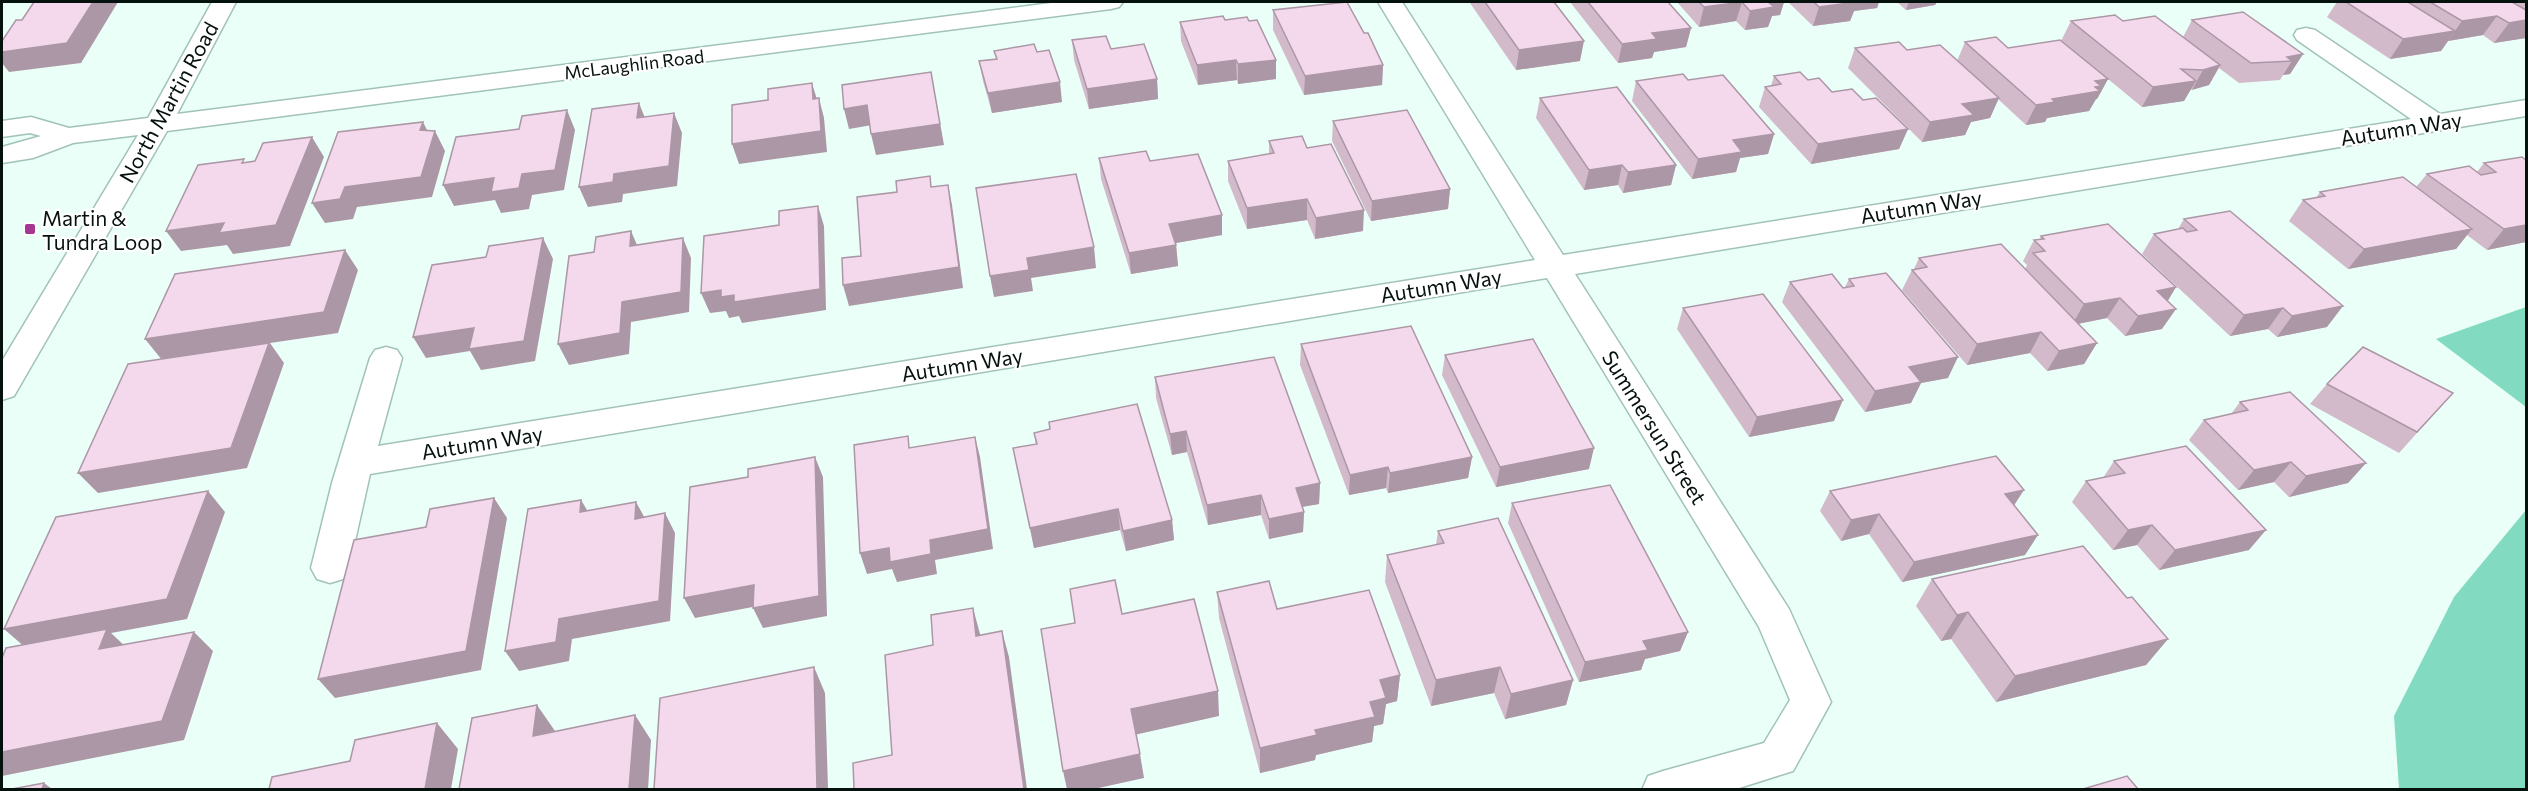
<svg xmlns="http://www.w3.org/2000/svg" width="2528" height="791" viewBox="0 0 2528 791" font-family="Commissioner,sans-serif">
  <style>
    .forest { fill: #82dbc0 }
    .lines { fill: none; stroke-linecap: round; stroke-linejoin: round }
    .minor-casing { stroke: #a1c3b7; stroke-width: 3 }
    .minor { fill: #fff; fill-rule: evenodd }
    .wall { fill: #d2bacb }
    .shaded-wall { fill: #ab97a5 }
    .building { fill: #f4d8ec; stroke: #ab97a5; stroke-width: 1.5 }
    .poi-dot { fill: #a63692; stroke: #fff; stroke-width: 2 }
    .labels { text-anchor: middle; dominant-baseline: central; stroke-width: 4.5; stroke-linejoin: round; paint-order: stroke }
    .far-street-label { font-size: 18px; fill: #05110d; stroke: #fff }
    .street-label { font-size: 21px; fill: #05110d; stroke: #fff }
    .poi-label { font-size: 21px; fill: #05110d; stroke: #fff; text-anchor: start }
  </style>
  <rect width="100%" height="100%" fill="#eafff7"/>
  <g class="forest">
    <polygon points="2526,307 2526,407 2436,339"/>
    <polygon points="2526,510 2526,789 2399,789 2394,716 2454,597"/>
  </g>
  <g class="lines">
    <defs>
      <g id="minor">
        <polygon points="212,2 236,2 177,114 1059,2 1123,2 1119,7 1111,9 167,131 14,396 2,400 2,361 138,135 73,143 33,158 2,163 2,147 41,136 30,133 2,137 2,121 31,117 69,128 148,118"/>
        <polygon points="1378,2 1402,2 1563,255 2411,119 2297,40 2294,35 2297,30 2306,28 2315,30 2440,114 2526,100 2526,116 1575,274 1789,609 1831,702 1793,771 1733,790 1642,790 1648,776 1663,771 1764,743 1790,700 1759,627 1547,278 370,474 349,568 343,579 330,583 317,579 311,568 332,483 370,358 375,350 386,347 397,350 402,358 378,446 1535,260"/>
      </g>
    </defs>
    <use href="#minor" class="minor-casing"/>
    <use href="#minor" class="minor"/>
  </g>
  <g class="wall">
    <polygon points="1470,2 1554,2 1580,61 1516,70 1470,3"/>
    <polygon points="1570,2 1668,2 1691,28 1686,47 1654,52 1652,58 1618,63"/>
    <polygon points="1677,2 1784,2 1780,15 1772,16 1768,27 1745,30 1736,21 1699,27"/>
    <polygon points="1788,2 1879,2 1877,8 1854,11 1850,21 1813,26"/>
    <polygon points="1897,2 1937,2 1935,5 1906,10"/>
    <polygon points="2337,2 2526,2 2526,38 2494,43 2483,35 2448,41 2441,51 2390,59 2327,17"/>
    <polygon points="1273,10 1364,33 1383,65 1382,85 1304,95 1273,30"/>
    <polygon points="1225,20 1276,79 1238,84 1237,80 1198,85 1181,41 1180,22"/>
    <polygon points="2192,20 2303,54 2290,74 2283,75 2280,80 2239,83 2219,68 2209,85 2190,90 2184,101 2142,107 2108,79 2097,99 2096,99 2089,111 2047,118 2045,122 2026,125 1998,99 1990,118 1971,122 1965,135 1922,142 1848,68 1855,48 1907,50 1957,61 1965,42 2008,48 2061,41 2071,21 2123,21 2183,37"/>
    <polygon points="1072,40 1111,49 1157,79 1158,99 1089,109 1074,60"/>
    <polygon points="994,51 1037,52 1062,102 992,113 983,81 979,61 996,59"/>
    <polygon points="1774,76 1808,80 1832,92 1863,100 1908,129 1899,149 1811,164 1759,107 1765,87 1771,86"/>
    <polygon points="1688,80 1774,134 1768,154 1740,158 1736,172 1692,179 1632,101 1636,81"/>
    <polygon points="1540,98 1676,165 1671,185 1623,193 1618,185 1584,190 1536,118"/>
    <polygon points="1333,121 1450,189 1448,209 1371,221 1332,141"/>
    <polygon points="1269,141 1307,148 1363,231 1315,239 1307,220 1247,229 1228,181 1228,161 1269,154"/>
    <polygon points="1099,158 1150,161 1222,235 1176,243 1178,266 1131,274 1101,179"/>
    <polygon points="2526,160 2526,242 2487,250 2467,235 2456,249 2348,269 2289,221 2303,200 2316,198 2320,192 2416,187 2427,174 2477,172 2484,163"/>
    <polygon points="2184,219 2327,327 2277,337 2268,329 2230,336 2142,254 2154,234 2178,229"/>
    <polygon points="2041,236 2176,287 2168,301 2162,329 2125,336 2107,318 2078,324 2097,343 2084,364 2047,371 2030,353 1967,365 1902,290 1912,270 1914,269 1919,258 2025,269 2027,265 2023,261 2034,240 2039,240"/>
    <polygon points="1849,279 1948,378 1921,383 1911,403 1865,412 1782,302 1790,282 1843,288 1845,287"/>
    <polygon points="1683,308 1834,421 1749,437 1677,329"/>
    <polygon points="1301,344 1472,457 1468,478 1388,493 1386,488 1349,495 1300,365"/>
    <polygon points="1445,355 1589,469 1496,487 1442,375"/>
    <polygon points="1155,377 1320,483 1319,504 1302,507 1304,512 1303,532 1269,539 1261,515 1208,525 1187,452 1172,455 1156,398"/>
    <polygon points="2327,384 2453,393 2399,453 2310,404"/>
    <polygon points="2240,402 2366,463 2348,483 2289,497 2274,482 2238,490 2189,440 2204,420 2231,414"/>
    <polygon points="1034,433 1172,520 1174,540 1126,551 1120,530 1034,548 1013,448 1036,444"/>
    <polygon points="2114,461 2249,550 2159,570 2137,545 2113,550 2072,502 2086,481 2103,478"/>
    <polygon points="1830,491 2014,505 2025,555 1902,582 1869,534 1841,541 1820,511"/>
    <polygon points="1512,503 1688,632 1680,651 1645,659 1641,670 1579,682 1508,523"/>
    <polygon points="1438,531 1573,680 1566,705 1505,719 1494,693 1431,706 1385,582 1387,555 1436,545"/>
    <polygon points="1932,579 2168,639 2146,665 1996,702 1951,639 1941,641 1916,606"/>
    <polygon points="1217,592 1277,609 1400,675 1397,701 1386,704 1383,724 1374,726 1372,742 1316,755 1315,760 1260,773 1219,618"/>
  </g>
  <g class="shaded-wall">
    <polygon points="93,2 118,2 81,63 9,72 2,63 2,52"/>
    <polygon points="1742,2 1736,21 1699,27 1704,7"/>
    <polygon points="1765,2 1784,2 1780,15 1772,16 1768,27 1745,30 1750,11"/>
    <polygon points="1846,2 1879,2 1877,8 1854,11 1850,21 1813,26 1819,7"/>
    <polygon points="1909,2 1937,2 1935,5 1906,10"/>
    <polygon points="2497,16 2483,35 2448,41 2462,21"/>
    <polygon points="2526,20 2526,38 2494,43 2509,23"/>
    <polygon points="1691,28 1686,47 1654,52 1652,58 1618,63 1622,44 1652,33"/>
    <polygon points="2455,31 2441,51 2390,59 2403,39"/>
    <polygon points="1584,41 1580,61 1516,70 1519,50"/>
    <polygon points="2303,54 2290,74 2283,75 2292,61 2287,57"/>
    <polygon points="1236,60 1237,80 1198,85 1197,65"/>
    <polygon points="1276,60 1276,79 1238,84 1238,64"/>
    <polygon points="1383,65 1382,85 1304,95 1305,76"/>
    <polygon points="2220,65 2209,85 2192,90 2203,70"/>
    <polygon points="931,72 944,145 876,155 871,134"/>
    <polygon points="1157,79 1158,99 1089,109 1087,89"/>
    <polygon points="2108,79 2097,99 2096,99 2089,111 2047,118 2045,122 2026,125 2036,105 2095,81"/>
    <polygon points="2196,81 2184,101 2142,107 2153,87"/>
    <polygon points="1060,82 1062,102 992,113 988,93"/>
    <polygon points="812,83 818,103 813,99"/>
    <polygon points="819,98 824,118 827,152 739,164 732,144"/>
    <polygon points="1999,98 1990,118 1971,122 1965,135 1922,142 1930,122 1962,104"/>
    <polygon points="639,103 647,123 637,118"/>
    <polygon points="867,105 872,125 849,129 844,109"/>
    <polygon points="567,110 575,130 564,190 532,195 529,209 501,213 495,200 454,206 443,185 522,174"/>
    <polygon points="674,113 682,133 677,186 623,194 622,202 588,207 579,187 614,174"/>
    <polygon points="423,122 432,140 435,131 445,151 432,197 357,207 353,219 325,223 312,203 420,130"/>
    <polygon points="1908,129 1899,149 1811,164 1818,144"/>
    <polygon points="1774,134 1768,154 1740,158 1736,172 1692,179 1698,159 1733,140"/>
    <polygon points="312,137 324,157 290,246 233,254 227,245 181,251 166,231"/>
    <polygon points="1622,165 1618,185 1584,190 1589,170"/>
    <polygon points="1676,165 1671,185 1623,193 1628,172"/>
    <polygon points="948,185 952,205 963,288 849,306 843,285"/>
    <polygon points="1450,189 1448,209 1371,221 1372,201"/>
    <polygon points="1307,199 1307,220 1247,229 1247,208"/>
    <polygon points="818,206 824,226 826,310 742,323 739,316 729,318 726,311 710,313 701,293"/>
    <polygon points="1364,210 1363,231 1315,239 1316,218"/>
    <polygon points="1222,215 1222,235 1170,244 1169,224"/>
    <polygon points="2526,225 2526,242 2487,250 2504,229"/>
    <polygon points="2472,229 2456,249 2348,269 2364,249"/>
    <polygon points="631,231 640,252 630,246"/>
    <polygon points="543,238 553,259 535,361 481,370 470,351 426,358 413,337"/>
    <polygon points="683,238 691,258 689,312 631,322 629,354 569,365 558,344 622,302"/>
    <polygon points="1176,245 1178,266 1131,274 1129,253"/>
    <polygon points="1094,247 1096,268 1031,278 1033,291 994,297 990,276 1027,258"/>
    <polygon points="345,250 358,270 338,333 270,343 284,363 247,468 98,493 78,473 162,360 145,339"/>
    <polygon points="2176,287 2163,308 2157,291"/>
    <polygon points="2120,298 2107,318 2072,325 2084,304"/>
    <polygon points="2343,306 2327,327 2277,337 2292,316"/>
    <polygon points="2283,308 2268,329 2230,336 2244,315"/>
    <polygon points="2176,309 2162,329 2125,336 2138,316"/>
    <polygon points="2041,332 2030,353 1967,365 1977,344"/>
    <polygon points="2097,343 2084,364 2047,371 2059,351"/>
    <polygon points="1958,357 1948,378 1921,383 1911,403 1865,412 1875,391 1909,367"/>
    <polygon points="1843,400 1834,421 1749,437 1757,417"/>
    <polygon points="1186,431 1187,452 1172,455 1170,434"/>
    <polygon points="975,437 980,457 993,549 935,560 937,574 897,582 892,569 867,574 860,553 930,540"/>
    <polygon points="1594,448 1589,469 1496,487 1500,467"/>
    <polygon points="815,457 823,477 827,616 763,628 753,608"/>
    <polygon points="1472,457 1468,478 1388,493 1390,473"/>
    <polygon points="2291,462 2274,482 2238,490 2254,470"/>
    <polygon points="2366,463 2348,483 2289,497 2306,476"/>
    <polygon points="1388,467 1386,488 1349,495 1350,475"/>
    <polygon points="1320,483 1319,504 1295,508 1296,488"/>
    <polygon points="2024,490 2011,510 2005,494"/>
    <polygon points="208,491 225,512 187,619 111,633 128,649 26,648 4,629"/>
    <polygon points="1261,495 1261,515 1208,525 1207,505"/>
    <polygon points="494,498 507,518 481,670 335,698 318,679"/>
    <polygon points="581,500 593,520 580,512"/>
    <polygon points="636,502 647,522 635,519"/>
    <polygon points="1118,509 1120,530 1034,548 1030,528"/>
    <polygon points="1304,512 1303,532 1269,539 1269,519"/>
    <polygon points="665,513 675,533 670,621 572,639 569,661 519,671 505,651 559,619"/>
    <polygon points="1879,514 1869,534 1841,541 1851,520"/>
    <polygon points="1172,520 1174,540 1126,551 1123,531"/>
    <polygon points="2152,525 2137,545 2113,550 2128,530"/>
    <polygon points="2266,530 2249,550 2159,570 2175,550"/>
    <polygon points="2038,535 2025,555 1902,582 1914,562"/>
    <polygon points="754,585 763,605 695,618 684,598"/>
    <polygon points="973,608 980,634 983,663 976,636"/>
    <polygon points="1968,612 1951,639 1941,641 1957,615"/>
    <polygon points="1002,631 1009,657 1027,789 1024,789"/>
    <polygon points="194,632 213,651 184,740 2,776 2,752"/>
    <polygon points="1688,632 1680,651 1645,659 1641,670 1579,682 1585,662 1643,641"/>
    <polygon points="2168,639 2146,665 1996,702 2015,676"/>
    <polygon points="814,667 825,693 828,789 817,789"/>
    <polygon points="1500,667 1494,693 1431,706 1436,680"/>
    <polygon points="1400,675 1397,701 1386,704 1383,724 1374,726 1372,742 1316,755 1315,760 1260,773 1260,748 1315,730 1370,702 1380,680"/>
    <polygon points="1573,680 1566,705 1505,719 1511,694"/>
    <polygon points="1218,691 1219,716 1134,735 1131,709"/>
    <polygon points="537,705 555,731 533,736"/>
    <polygon points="635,715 651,740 648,789 629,789"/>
    <polygon points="437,723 458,749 451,789 425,789"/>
    <polygon points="1140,754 1144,778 1094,789 1067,789 1063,771"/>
    <polygon points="44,783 52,789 42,789"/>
  </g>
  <g class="building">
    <polygon points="34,2 93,2 67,43 2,52 2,41 16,20 22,20"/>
    <polygon points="1347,2 1364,33 1368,33 1383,65 1305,76 1273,10"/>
    <polygon points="1485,2 1554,2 1584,41 1519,50"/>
    <polygon points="1588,2 1668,2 1691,28 1652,33 1657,39 1622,44"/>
    <polygon points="1699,2 1768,2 1774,7 1750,11 1742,2 1704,7"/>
    <polygon points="1814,2 1856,2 1819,7"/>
    <polygon points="2346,2 2408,2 2455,31 2403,39"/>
    <polygon points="2430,2 2512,2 2526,10 2526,20 2509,23 2497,16 2462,21"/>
    <polygon points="2243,12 2303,54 2287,57 2292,61 2251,63 2192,20"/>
    <polygon points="2115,15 2123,21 2155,16 2220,65 2203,70 2181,69 2196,81 2153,87 2071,21"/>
    <polygon points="1223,16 1225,20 1247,17 1249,21 1257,20 1276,60 1238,64 1236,60 1197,65 1180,22"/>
    <polygon points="1106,36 1111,49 1144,44 1157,79 1087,89 1072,40"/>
    <polygon points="1996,37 2008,48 2060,40 2108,79 2095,81 2101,86 2095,87 2100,91 2052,99 2055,102 2036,105 1965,42"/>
    <polygon points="1899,42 1907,50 1940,45 1999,98 1962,104 1974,115 1930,122 1855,48"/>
    <polygon points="1034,44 1037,52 1049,50 1060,82 988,93 979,61 997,59 994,51"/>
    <polygon points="931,72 940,124 871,134 867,105 844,109 842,85"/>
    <polygon points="1800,72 1808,80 1819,78 1832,92 1852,89 1863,100 1876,98 1908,129 1818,144 1765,87 1781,84 1774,76"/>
    <polygon points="1683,74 1688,80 1723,75 1774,134 1733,140 1742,152 1698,159 1636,81"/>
    <polygon points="812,83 813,99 819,98 821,131 732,144 732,105 768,100 768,89"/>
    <polygon points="1617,87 1676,165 1628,172 1622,165 1589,170 1540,98"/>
    <polygon points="639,103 637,118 674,113 669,166 614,174 613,182 579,187 592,109"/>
    <polygon points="567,110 555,170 522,174 519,188 491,192 494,178 443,185 456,137 519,129 522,116"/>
    <polygon points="1407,110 1450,189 1372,201 1333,121"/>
    <polygon points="423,122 420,130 435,131 421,177 345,187 340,199 312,203 338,132"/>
    <polygon points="1302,136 1307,148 1331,144 1364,210 1316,218 1307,199 1247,208 1228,161 1274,153 1269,141"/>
    <polygon points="312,137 276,225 219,233 224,223 166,231 198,165 244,159 242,163 255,161 263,143"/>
    <polygon points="1146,151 1150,161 1198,154 1222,215 1169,224 1176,245 1129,253 1099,158"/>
    <polygon points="2522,157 2526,160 2526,225 2504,229 2427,174 2469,166 2481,175 2496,172 2484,163"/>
    <polygon points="1076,174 1094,247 1027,258 1029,270 990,276 976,188"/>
    <polygon points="930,176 931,187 948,185 959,267 843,285 842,258 861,256 857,197 897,192 896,181"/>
    <polygon points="2403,177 2472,229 2364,249 2303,200 2325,196 2320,192"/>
    <polygon points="818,206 820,289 734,302 734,295 721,297 721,290 701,293 704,236 779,225 779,211"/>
    <polygon points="2230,211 2343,306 2292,316 2283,308 2244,315 2154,234 2183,228 2187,232 2197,230 2184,219"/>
    <polygon points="2108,224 2176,287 2157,291 2176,309 2138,316 2120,298 2084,304 2033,253 2045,251 2034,240 2044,239 2041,236"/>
    <polygon points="631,231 630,246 683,238 681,292 622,302 620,333 558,344 569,256 594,252 596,237"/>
    <polygon points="543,238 524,341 469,349 474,328 413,337 432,265 486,257 489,246"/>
    <polygon points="2001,244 2097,343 2059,351 2041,332 1977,344 1912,270 1927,267 1919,258"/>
    <polygon points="345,250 324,312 145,339 175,274"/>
    <polygon points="1886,273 1958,357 1909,367 1921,382 1875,391 1790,282 1832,274 1843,288 1854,286 1849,279"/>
    <polygon points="1763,294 1843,400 1757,417 1683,308"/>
    <polygon points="1411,326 1472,457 1390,473 1388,467 1350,475 1301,344"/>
    <polygon points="1533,339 1594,448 1500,467 1445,355"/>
    <polygon points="269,343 231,448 78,473 128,364"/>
    <polygon points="2363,347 2453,393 2417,432 2327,384"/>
    <polygon points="1274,357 1320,483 1296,488 1304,512 1269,519 1261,495 1207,505 1186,431 1170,434 1155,377"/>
    <polygon points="2290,392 2366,463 2306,476 2291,462 2254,470 2204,420 2248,410 2240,402"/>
    <polygon points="1137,404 1172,520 1123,531 1118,509 1030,528 1013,448 1037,444 1034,433 1050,429 1049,422"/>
    <polygon points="908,436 909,448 975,437 988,529 930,540 931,554 890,562 889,548 860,553 854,445"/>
    <polygon points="2186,446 2266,530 2175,550 2152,525 2128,530 2086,481 2125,473 2114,461"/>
    <polygon points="1996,456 2024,490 2005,494 2038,535 1914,562 1879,514 1851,520 1830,491"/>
    <polygon points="815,457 819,596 753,608 754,585 684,598 690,487 748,477 748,469"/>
    <polygon points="1610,485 1688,632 1643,641 1648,650 1585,662 1512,503"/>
    <polygon points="208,491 167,599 4,629 56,517"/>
    <polygon points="494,498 466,651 318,679 354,540 426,527 430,509"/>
    <polygon points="581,500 580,512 636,502 635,519 665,513 659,601 559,619 556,642 505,651 528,509"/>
    <polygon points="1498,518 1573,680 1511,694 1500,667 1436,680 1387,555 1444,543 1438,531"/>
    <polygon points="2083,546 2127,598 2132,597 2168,639 2015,676 1968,612 1957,615 1932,579"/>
    <polygon points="1115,580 1122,614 1194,599 1218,691 1131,709 1140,754 1063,771 1041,629 1075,623 1070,589"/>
    <polygon points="1269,581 1277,609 1369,590 1400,675 1380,680 1386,698 1370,702 1375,717 1315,730 1317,735 1260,748 1217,592"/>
    <polygon points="973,608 976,636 1002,631 1024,789 854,789 853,763 892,755 885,655 933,645 931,615"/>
    <polygon points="107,629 99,649 194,632 162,721 2,752 2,658 6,648"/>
    <polygon points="814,667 817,789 654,789 660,698"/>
    <polygon points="537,705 533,736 635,715 629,789 459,789 472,718"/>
    <polygon points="437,723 425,789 269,789 272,777 350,761 355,740"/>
    <polygon points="2127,776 2138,789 2083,789"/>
    <polygon points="44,783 42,789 12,789"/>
  </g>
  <rect class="poi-dot" x="24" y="223" width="12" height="12" rx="3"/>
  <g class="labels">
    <g class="far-street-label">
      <text transform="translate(634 64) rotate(-7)">McLaughlin Road</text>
    </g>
    <g class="street-label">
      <text transform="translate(168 102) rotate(-61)">North Martin Road</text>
      <text transform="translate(2401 128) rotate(-9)">Autumn Way</text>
      <text transform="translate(1921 206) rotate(-9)">Autumn Way</text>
      <text transform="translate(1441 285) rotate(-9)">Autumn Way</text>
      <text transform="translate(962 364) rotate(-9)">Autumn Way</text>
      <text transform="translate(1655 427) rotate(58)">Summersun Street</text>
      <text transform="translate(482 442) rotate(-9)">Autumn Way</text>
    </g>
    <g class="poi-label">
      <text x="42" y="217">Martin &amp;<tspan x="42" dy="24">Tundra Loop</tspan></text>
    </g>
  </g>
  <rect width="2528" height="791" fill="none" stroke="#05110d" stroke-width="6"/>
</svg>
